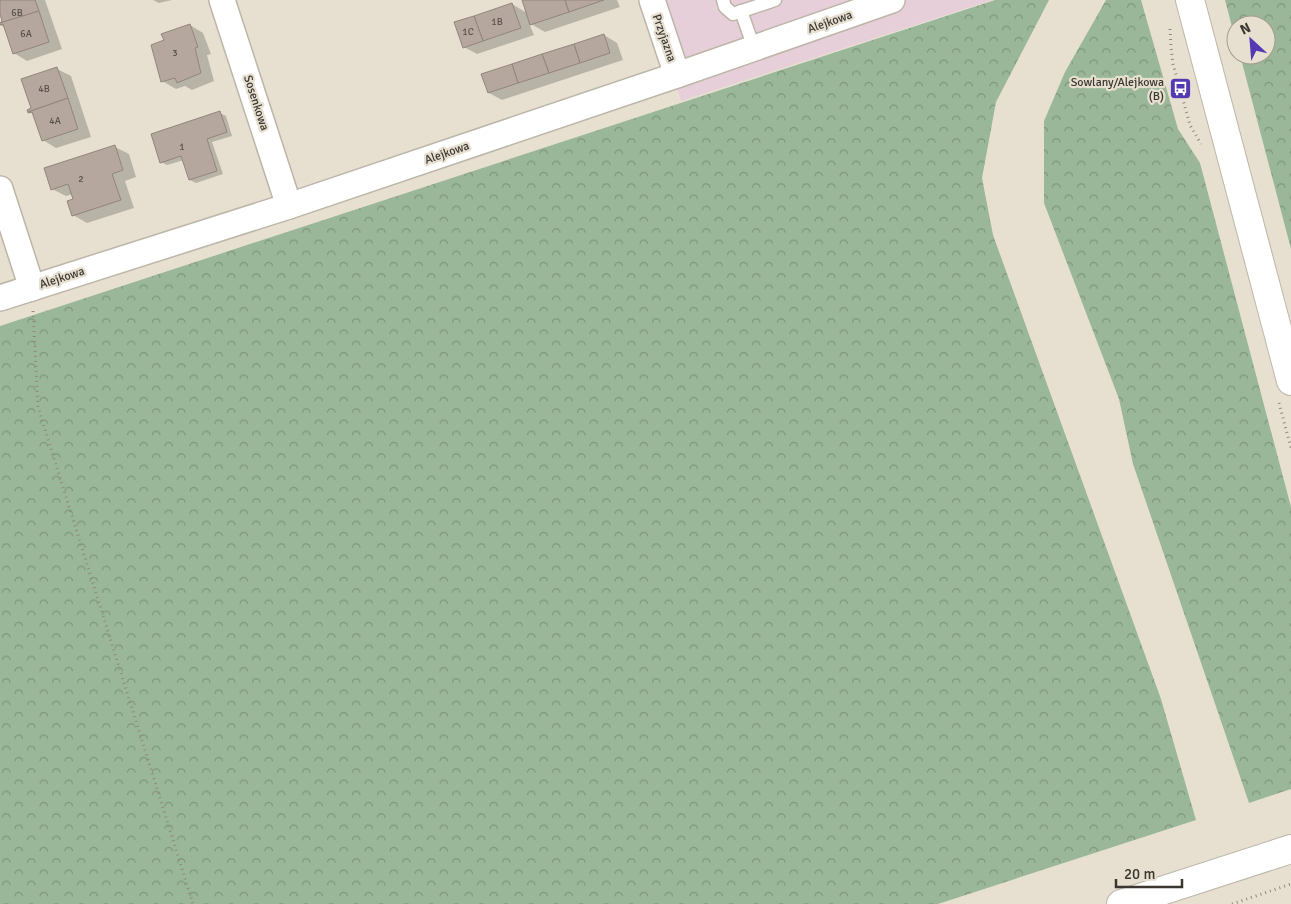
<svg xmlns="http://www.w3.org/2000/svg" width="1291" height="904" viewBox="0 0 1291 904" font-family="Signika,sans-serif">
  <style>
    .industrial { fill: #e7cfda }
    .forest { fill: url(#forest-crowns) }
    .shadow { fill: #0003 }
    .building { fill: #b5a79e; stroke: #93857d }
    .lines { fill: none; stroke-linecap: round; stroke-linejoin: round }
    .service-casing { stroke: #bdb6a8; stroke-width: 15 }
    .minor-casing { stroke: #bdb6a8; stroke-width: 28 }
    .tertiary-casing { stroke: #bdb6a8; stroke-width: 30 }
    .path { stroke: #8f8a7f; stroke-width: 3; stroke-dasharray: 1 4; stroke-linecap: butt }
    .service { stroke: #fff; stroke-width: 12 }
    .minor { stroke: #fff; stroke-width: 25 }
    .tertiary { stroke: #fff; stroke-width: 28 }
    .labels { text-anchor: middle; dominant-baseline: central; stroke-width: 4.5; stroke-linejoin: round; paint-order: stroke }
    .number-label { font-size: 10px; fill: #59534c }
    .street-label { font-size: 12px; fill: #3a3731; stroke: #e7e0d1 }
    .poi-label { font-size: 12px; fill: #3a3731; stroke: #e7e0d1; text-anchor: end }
  </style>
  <defs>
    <pattern id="forest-crowns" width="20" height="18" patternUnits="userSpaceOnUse" patternTransform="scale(1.25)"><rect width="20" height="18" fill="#9ab799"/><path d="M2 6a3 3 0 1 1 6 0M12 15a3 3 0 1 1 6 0" fill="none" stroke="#7f967d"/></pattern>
  </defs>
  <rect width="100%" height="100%" fill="#e7e0d1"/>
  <polygon class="industrial" points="649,0 992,0 681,101"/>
  <g class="forest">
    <polygon points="995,0 1049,0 996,102 982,178 993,235 1161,699 1196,820 938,904 0,904 0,326"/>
    <polygon points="1106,0 1141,0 1178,129 1200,163 1291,507 1291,789 1249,803 1133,464 1119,399 1044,203 1044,121 1065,72"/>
    <polygon points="1225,0 1291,0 1291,249 1240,55 1266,55 1266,25 1236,25 1236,42"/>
  </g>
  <g class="shadow">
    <polygon points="0,0 45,0 62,49 27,61 14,53 6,28 0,25 0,23 4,21 0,11"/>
    <polygon points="153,0 172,0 159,3"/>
    <polygon points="525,0 617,0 620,7 545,32 529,23 534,35 477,54 464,47 512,4 527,13"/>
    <polygon points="190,25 203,33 211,54 207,55 214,81 192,90 185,86 176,89 162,81 165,41"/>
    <polygon points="604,35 617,43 623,60 502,100 489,93"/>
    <polygon points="57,69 71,76 91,137 56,148 43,140 35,115 29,112"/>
    <polygon points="220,113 226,116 232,136 212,142 223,174 196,183 190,180 184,160 167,165 161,162"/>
    <polygon points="115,147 129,154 136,177 125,181 134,208 87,223 73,215 75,200 73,194 66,196 52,189"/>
  </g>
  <g class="building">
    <polygon points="0,0 35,0 39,11 0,23 2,21 0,14"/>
    <polygon points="522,0 565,0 569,12 530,25"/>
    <polygon points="565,0 604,0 569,12"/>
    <polygon points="512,3 521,28 483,41 474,16"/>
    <polygon points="39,11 49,42 13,54 3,24 0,25 0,23"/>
    <polygon points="474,16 483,41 463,48 454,22"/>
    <polygon points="190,24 198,47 195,48 201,73 177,83 175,78 161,82 151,45 164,40 161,34"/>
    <polygon points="604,34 610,53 580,63 574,44"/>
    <polygon points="574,44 580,63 549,73 542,54"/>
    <polygon points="542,54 549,73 518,83 512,64"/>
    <polygon points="512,64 518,83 488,93 481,74"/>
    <polygon points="57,67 68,98 28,112 27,110 31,108 21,79"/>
    <polygon points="68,98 78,129 42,141 32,112 28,113 28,112"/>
    <polygon points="220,111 227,132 207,139 217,171 189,180 181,156 160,163 151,134"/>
    <polygon points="115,145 123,170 112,174 121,200 72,216 67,201 73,199 68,184 51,190 44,168"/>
  </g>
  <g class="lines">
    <defs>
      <g id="service">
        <polyline points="723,0 725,7 733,14 775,0"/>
        <polyline points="741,11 754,48"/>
      </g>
      <g id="minor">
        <polyline points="222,0 289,206"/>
        <polyline points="652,0 677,75"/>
        <polyline points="0,189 32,288"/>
        <polyline points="0,298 289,206 677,75 892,0"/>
      </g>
      <g id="tertiary">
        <polyline points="1190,0 1291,381"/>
        <polyline points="1121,904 1291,849"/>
      </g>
    </defs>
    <use href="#service" class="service-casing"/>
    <use href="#minor" class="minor-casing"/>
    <use href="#tertiary" class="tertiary-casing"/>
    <g class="path">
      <polyline points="1170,29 1171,47 1173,64 1190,125 1201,144"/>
      <polyline points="33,311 38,407 193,904"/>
      <polyline points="1279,403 1291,448"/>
      <polyline points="1232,904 1291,884"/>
    </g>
    <use href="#service" class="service"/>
    <use href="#minor" class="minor"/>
    <use href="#tertiary" class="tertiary"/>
  </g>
  <defs>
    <symbol id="bus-square" viewBox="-11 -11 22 22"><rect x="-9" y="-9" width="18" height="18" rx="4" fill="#543ab2" stroke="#e7e0d1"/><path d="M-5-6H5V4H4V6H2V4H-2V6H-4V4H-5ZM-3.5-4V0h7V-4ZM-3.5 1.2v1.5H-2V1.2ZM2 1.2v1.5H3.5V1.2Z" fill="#fff"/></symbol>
  </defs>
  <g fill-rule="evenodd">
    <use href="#bus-square" x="1168" y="76" width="25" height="25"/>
  </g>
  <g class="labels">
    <g class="number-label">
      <text x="17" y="13">6B</text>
      <text x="497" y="22">1B</text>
      <text x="468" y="32">1C</text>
      <text x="26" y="34">6A</text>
      <text x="175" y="53">3</text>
      <text x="44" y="89">4B</text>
      <text x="55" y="121">4A</text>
      <text x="182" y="147">1</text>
      <text x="81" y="179">2</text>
    </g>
    <g class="street-label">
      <text transform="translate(830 22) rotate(-19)">Alejkowa</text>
      <text transform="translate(664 38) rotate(71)">Przyjazna</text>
      <text transform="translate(256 103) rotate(72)">Sosenkowa</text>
      <text transform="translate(447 153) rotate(-19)">Alejkowa</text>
      <text transform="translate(62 278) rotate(-18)">Alejkowa</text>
    </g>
    <g class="poi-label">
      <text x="1164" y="82">Sowlany/Alejkowa<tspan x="1164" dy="14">(B)</tspan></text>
    </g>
  </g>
  <g transform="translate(1251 40) rotate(334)"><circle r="24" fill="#e7e0d1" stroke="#a29c91"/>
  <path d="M0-4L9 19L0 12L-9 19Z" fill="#543ab2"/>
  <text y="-8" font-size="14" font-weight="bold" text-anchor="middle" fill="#3a3731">N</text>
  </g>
  <path d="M1116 879v8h66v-8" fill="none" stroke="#3a3731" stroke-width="2.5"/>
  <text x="1124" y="879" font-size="15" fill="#3a3731" stroke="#e7e0d1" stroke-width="4" paint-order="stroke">20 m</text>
</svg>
